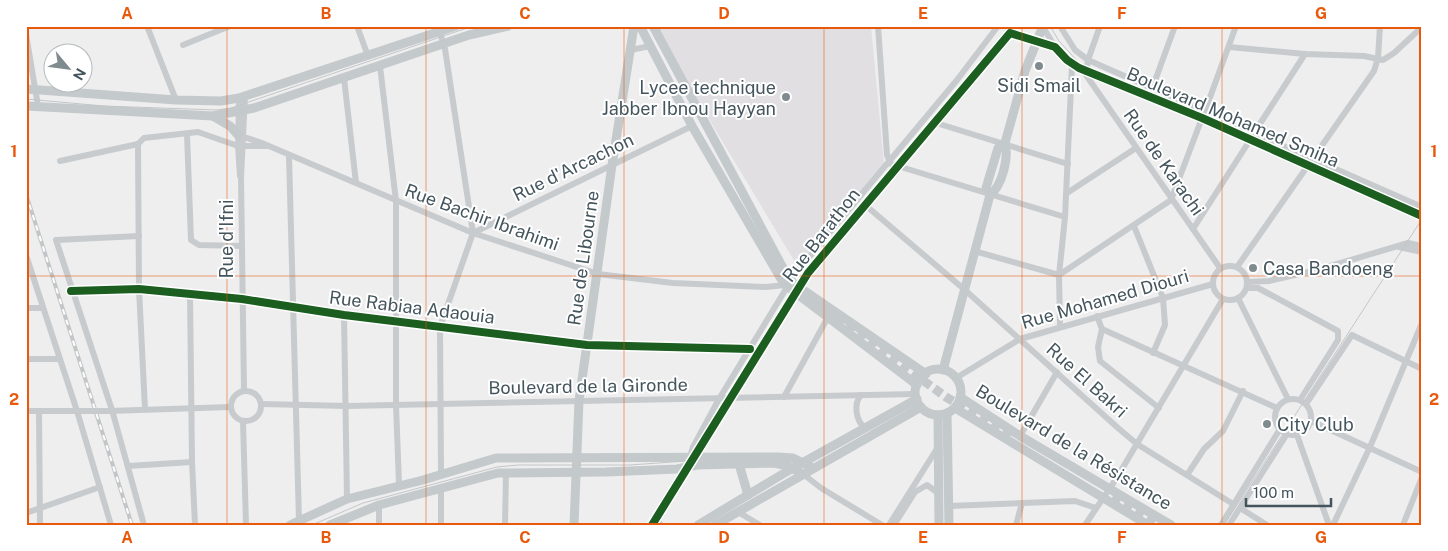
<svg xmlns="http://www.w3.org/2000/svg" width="1448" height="551" viewBox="0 0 1448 551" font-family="'Public Sans',sans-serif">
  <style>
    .education { fill: #e1dfe1 }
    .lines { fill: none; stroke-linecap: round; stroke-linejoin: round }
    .major-tunnel { stroke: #c4c8ca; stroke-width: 9; stroke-dasharray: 9 4.5; stroke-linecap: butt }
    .minor { stroke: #c7cbce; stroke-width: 6 }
    .major { stroke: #c4c9cc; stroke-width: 9 }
    .tram { stroke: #c3c6c8; stroke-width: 1 }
    .rail-casing { stroke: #c3c6c8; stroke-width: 4 }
    .rail { stroke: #fff; stroke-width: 2; stroke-dasharray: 5.5; stroke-linecap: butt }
    .minor-bridge { stroke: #c7cbce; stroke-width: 6 }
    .cycleway-casing { stroke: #fff; stroke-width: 11 }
    .cycleway { stroke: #1b5e20; stroke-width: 8 }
    .grid { fill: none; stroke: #e8590c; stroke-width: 1; stroke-opacity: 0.55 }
    .poi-dot { fill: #808b90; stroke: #fff; stroke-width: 2 }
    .labels { text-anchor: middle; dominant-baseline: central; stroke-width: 4; stroke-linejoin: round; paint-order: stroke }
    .poi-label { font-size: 18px; fill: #44555d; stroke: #fff; text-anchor: start }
    .street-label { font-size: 18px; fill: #44555d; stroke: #fff }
    .neatline { fill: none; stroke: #e8590c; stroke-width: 2 }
    .grid-label { font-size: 16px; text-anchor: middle; font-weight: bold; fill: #e8590c }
  </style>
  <rect width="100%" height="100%" fill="#efeeee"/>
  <polygon class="education" points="653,26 871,26 884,164 798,267"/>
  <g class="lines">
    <g class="major-tunnel">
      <polyline points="836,317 946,397 1014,437"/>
      <polyline points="1113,496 1160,525"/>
    </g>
    <g class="minor">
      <polyline points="147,26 176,100"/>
      <polyline points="357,26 368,56"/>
      <polyline points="438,26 445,49 473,233"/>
      <polyline points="878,26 887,155 891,164 1065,217"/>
      <polyline points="1060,26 1075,50 1088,60 1422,207"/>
      <polyline points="1100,26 1088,60 1086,75 1220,268"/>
      <polyline points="1043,27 1055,47"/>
      <polyline points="26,34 38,106"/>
      <polyline points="183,45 230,26"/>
      <polyline points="1229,47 1305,54 1364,56 1383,60 1394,53 1422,27"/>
      <polyline points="631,50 650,46"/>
      <polyline points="380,66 396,201 396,405 399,484"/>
      <polyline points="344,78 356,183"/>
      <polyline points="1152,89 1175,26"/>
      <polyline points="239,98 238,146 240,176"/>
      <polyline points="1205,111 1236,26"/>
      <polyline points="933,122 1068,164"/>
      <polyline points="1254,133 1305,54"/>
      <polyline points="187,134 191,240 199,245 242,246"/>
      <polyline points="238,135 262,143 473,233 598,274 673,283 766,287 785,285"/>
      <polyline points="289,156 299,521"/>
      <polyline points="60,161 138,144"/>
      <polyline points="1067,193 1136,148"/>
      <polyline points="864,204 965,290 1118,428 1137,444 1233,504"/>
      <polyline points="1134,226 1163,298 1165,325 1153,353"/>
      <polyline points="1193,229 1250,140"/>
      <polyline points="139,236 56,240 112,410 144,525"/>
      <polyline points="1399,247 1422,252"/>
      <polyline points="974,251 1059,275 1171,200 1202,118"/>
      <polyline points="26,255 77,411 111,525"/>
      <circle cx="1230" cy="283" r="17"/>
      <polyline points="1237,267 1374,71 1378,58 1380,26"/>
      <polyline points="1247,282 1269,281 1317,270 1408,243 1422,246"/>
      <polyline points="1247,288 1258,288 1338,331 1338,340 1300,400"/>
      <polyline points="71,291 139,289 242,299 344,315 587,345 750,349"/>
      <polyline points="190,294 192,462 195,525"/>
      <polyline points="1238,298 1288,399"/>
      <polyline points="26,308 43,308"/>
      <polyline points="344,315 347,499"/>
      <polyline points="1097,316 1102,329 1098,347 1100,361 1159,408"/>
      <polyline points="1060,326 1059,275 1065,217 1072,65"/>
      <polyline points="1102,329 1277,408"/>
      <polyline points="26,359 59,359"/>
      <polyline points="956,378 1020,339 1213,284"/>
      <polyline points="244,390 241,177 245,96"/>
      <circle cx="246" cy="406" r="15"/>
      <path d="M861,395C853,404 856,421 865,428"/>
      <polyline points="784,397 827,319"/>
      <circle cx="1293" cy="417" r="18"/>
      <polyline points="261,404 347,406 916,394"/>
      <polyline points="1306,404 1352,335 1422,369"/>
      <polyline points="145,409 139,289 138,144 144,138 198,132 238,146 267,146"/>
      <polyline points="26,411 80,411"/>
      <polyline points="39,411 40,525"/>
      <polyline points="109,411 230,407"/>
      <polyline points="243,421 246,525"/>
      <polyline points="1311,421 1422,472"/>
      <polyline points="1297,435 1329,525"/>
      <polyline points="1020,436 1057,372"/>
      <polyline points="689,460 693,447 719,399 795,274 957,80 998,26"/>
      <polyline points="128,466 192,462"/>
      <polyline points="441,474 440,327 473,233 692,126"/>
      <polyline points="803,474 821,488 882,525"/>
      <polyline points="1187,475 1204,449 1223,431 1243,391"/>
      <polyline points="441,490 441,525"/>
      <polyline points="379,505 379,525"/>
      <polyline points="949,506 1075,501 1096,508"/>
      <polyline points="1240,508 1267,525"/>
      <polyline points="738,512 760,525"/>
      <polyline points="26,513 100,487"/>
      <polyline points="505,525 506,472"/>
      <polyline points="652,525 808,273 1010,33 1055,47 1067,60 1079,68 1202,118 1422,216"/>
      <polyline points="889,525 938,447"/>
      <polyline points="894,525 915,492 927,485 938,493"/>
      <polyline points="1016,525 1022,503"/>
      <polyline points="1085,525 1116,479 1223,299"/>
      <polyline points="1221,525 1280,429"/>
      <polyline points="1229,525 1287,434"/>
      <polyline points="1333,525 1370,447 1422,323"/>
      <polyline points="1403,525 1422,477"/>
    </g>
    <g class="major">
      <polyline points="640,26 692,126 784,284 917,385"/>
      <polyline points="653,26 790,281 926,374"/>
      <polyline points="26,89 176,100 221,101 239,98 456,26"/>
      <polyline points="26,106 213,116 254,108 469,35 508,26"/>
      <polyline points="213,116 230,126 238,135"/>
      <polyline points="990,195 986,188 998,148 1005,143"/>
      <circle cx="938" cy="392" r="23"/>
      <path d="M943,370L990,195C1002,186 1009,158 1005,143L1025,71L1043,26"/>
      <polyline points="960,397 1020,436 1171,525"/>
      <polyline points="955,408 1148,525"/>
      <polyline points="947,413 949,525"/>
      <polyline points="938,415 939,525"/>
      <polyline points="739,464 748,495"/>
      <polyline points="655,520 659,525"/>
      <polyline points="290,525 347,499 423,480 496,458 778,457 793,458 813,468"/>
      <polyline points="330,525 379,505 498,473 606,472 677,469 697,465 774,463 788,466 803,474"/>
      <polyline points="574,525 579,401 612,165 634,26"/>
      <polyline points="698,525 786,472 917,399"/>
      <polyline points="715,525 921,407"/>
    </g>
    <g class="tram">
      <polyline points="1050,26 1059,41 1080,64 1422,213"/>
      <polyline points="26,99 104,106 217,110 231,108 473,26"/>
      <polyline points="312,525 363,503 497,467 518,465 630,465 686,461 695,451 795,285 1010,26"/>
      <polyline points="1224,525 1422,219"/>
    </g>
    <defs>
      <polyline id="rail" points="26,194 132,525"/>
    </defs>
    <use href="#rail" class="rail-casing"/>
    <use href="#rail" class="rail"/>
    <polyline class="minor-bridge" points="80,411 109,411"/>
    <defs>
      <g id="cycleway">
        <polyline points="71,291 139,289 242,299 344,315 587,345 750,349"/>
        <polyline points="652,525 808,273 1010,33 1055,47 1067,60 1079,68 1202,118 1422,216"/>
      </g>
    </defs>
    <use href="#cycleway" class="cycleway-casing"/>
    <use href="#cycleway" class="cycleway"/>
  </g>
  <path class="grid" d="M227,26V525M426,26V525M624,26V525M824,26V525M1022,26V525M1222,26V525M26,276H1422"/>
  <g class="poi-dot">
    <circle cx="1039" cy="66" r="5"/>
    <circle cx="786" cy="97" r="5"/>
    <circle cx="1253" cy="268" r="5"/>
    <circle cx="1267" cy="424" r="5"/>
  </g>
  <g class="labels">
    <g class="poi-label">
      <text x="1039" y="85" text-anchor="middle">Sidi Smail</text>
      <text x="776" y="87" text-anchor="end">Lycee technique<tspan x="776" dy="21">Jabber Ibnou Hayyan</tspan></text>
      <text x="1263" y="268">Casa Bandoeng</text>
      <text x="1277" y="424">City Club</text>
    </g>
    <g class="street-label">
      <text transform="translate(1233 117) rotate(23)">Boulevard Mohamed Smiha</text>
      <text transform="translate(1164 162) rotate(55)">Rue de Karachi</text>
      <text transform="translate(573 167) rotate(-26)">Rue d'Arcachon</text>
      <text transform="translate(482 217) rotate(20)">Rue Bachir Ibrahimi</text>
      <text transform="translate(821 235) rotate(-52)">Rue Barathon</text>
      <text transform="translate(226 239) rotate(-90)">Rue d'Ifni</text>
      <text transform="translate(583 258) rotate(-82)">Rue de Libourne</text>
      <text transform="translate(1105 299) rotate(-16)">Rue Mohamed Diouri</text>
      <text transform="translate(412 307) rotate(7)">Rue Rabiaa Adaouia</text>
      <text transform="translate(1087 380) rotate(42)">Rue El Bakri</text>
      <text transform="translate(588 386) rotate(-1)">Boulevard de la Gironde</text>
      <text transform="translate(1074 447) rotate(31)">Boulevard de la Résistance</text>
    </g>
  </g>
  <rect width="1448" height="551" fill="none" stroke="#ffffff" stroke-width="55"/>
  <g transform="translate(68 68) rotate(119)"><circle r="24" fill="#ffffff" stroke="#b4bbbe"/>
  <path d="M0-4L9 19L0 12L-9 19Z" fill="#808b90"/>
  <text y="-8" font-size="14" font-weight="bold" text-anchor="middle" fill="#44555d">N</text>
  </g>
  <path d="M1246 498v8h85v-8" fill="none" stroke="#44555d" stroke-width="2.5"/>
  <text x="1253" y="498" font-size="15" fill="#44555d" stroke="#ffffff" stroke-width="4" paint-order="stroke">100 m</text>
  <rect x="28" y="28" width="1392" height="496" class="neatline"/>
  <g class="grid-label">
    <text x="127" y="19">A</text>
    <text x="326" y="19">B</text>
    <text x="525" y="19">C</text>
    <text x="724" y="19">D</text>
    <text x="923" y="19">E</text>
    <text x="1122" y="19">F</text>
    <text x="1321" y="19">G</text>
    <text x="14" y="157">1</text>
    <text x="1434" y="157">1</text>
    <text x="14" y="405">2</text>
    <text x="1434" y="405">2</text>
    <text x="127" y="543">A</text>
    <text x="326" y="543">B</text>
    <text x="525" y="543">C</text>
    <text x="724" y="543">D</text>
    <text x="923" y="543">E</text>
    <text x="1122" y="543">F</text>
    <text x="1321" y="543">G</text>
  </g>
</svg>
